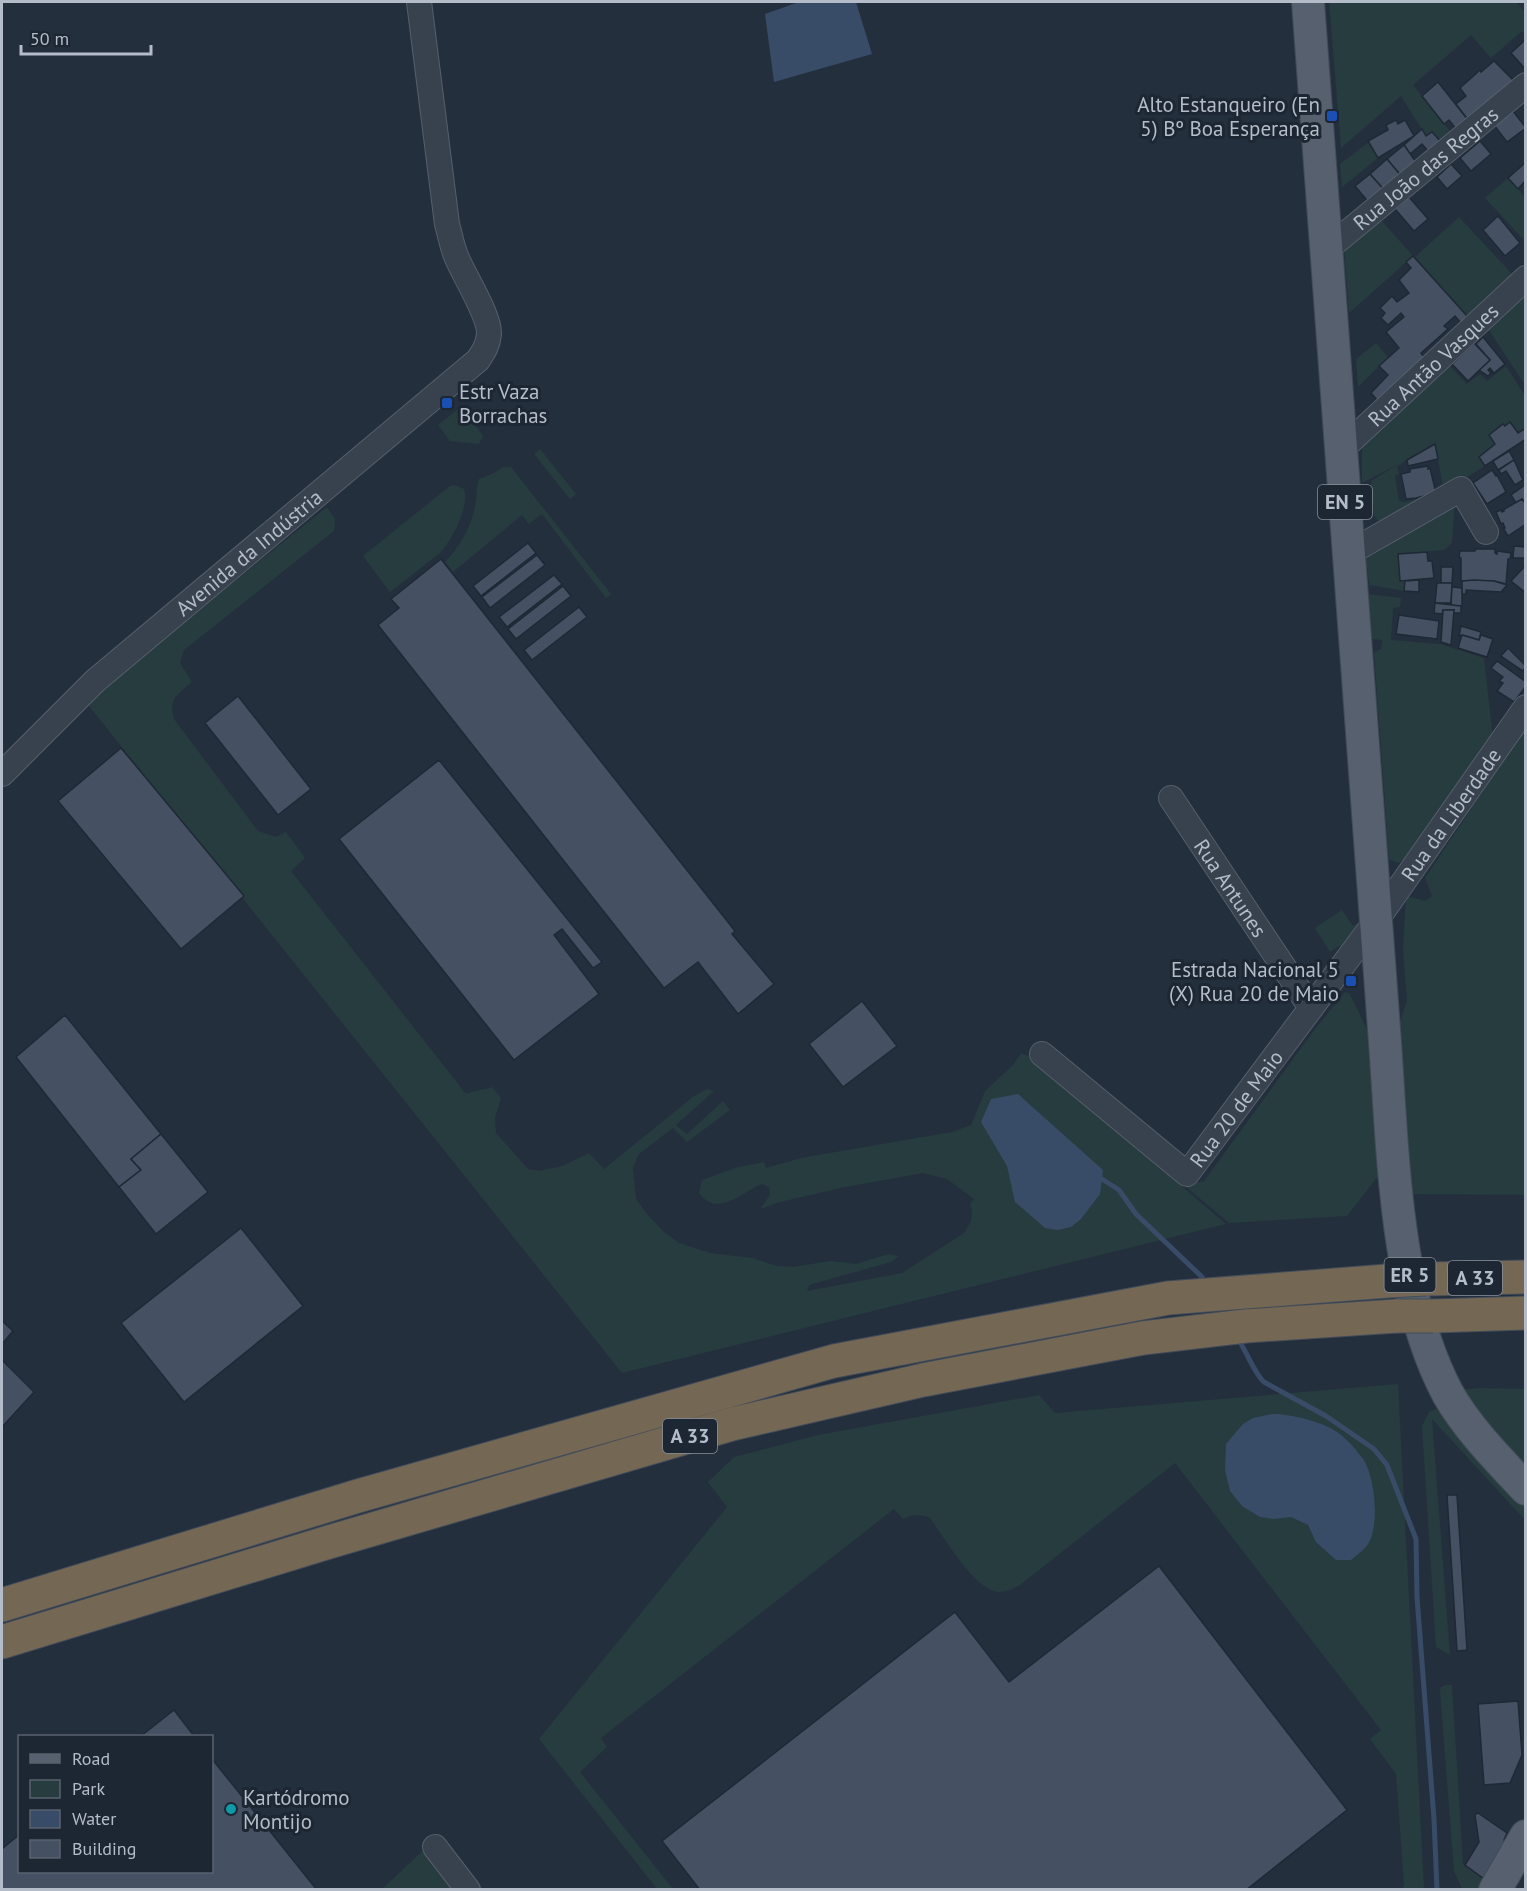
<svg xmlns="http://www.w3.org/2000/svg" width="1527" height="1891" viewBox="0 0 1527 1891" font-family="'PT Sans',sans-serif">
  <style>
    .green { fill: #263c3f }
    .water { fill: #394c67 }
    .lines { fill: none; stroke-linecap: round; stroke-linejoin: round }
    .stream { stroke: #394c67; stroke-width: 5 }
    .building { fill: #455162; stroke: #1f2835; stroke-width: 1.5 }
    .minor-casing { stroke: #565f6c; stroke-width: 26 }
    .major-casing { stroke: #414a57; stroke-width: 34 }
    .highway-casing { stroke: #434c59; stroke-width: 35 }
    .minor { stroke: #38414e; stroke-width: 24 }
    .major { stroke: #56606e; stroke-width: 32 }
    .highway { stroke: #746855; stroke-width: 33 }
    .highway-bridge-casing { stroke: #434c59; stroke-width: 35; stroke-linecap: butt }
    .highway-bridge { stroke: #746855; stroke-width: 33 }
    .transit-dot { fill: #1a4fb4; stroke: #1d2633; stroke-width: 2 }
    .culture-dot { fill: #0f9aa8; stroke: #1d2633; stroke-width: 2 }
    .labels { text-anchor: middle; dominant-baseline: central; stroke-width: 6; stroke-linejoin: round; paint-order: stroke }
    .shield { fill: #1d2633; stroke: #878f9c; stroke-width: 1.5 }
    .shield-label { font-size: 20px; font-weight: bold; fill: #b4bcc9 }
    .poi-label { font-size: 21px; fill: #b4bcc9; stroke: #1d2633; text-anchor: end }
    .street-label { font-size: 21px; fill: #b4bcc9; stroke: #1d2633 }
  </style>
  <rect width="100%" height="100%" fill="#242f3e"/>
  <g class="green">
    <polygon points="1329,2 1516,2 1525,12 1525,34 1522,31 1491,58 1471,35 1413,85 1454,136 1443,146 1432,132 1426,136 1401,96 1341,148"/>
    <polygon points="1369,142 1378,158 1342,187 1340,164"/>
    <polygon points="1508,178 1525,197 1525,241 1485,198"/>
    <polygon points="1459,217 1512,274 1467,316 1415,257"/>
    <polygon points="1381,220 1413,256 1349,313 1344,248"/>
    <polygon points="1525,290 1525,385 1487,327"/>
    <polygon points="1376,343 1388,357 1358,387 1356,359"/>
    <polygon points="1448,364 1467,384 1480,374 1487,381 1506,366 1525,396 1525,428 1518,433 1510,422 1505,426 1503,424 1489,435 1495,444 1479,457 1485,466 1444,491 1435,445 1407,459 1397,467 1399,474 1395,476 1399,501 1404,502 1422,498 1381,524 1374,516 1371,481 1399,464 1362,483 1362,440"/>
    <polygon points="462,406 483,436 479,444 450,441 438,425"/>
    <polygon points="540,449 576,494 570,499 534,454"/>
    <path d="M503,467H511L611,594L606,598L542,514L529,524L522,515L453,572L445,562C460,547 470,528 475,507C477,498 476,488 479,479L494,473Z"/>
    <path d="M455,485L464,489C470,507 452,539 440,553L390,592L363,556L450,486Z"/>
    <polygon points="1455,502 1452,543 1444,550 1398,554 1400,581 1405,581 1404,591 1369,585 1365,549"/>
    <path d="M327,507L335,519L334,531L184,650L180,663L192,682C178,694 168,699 174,719L258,831L276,837L286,832L305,858L291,871L466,1094C475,1090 484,1090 492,1087L501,1098L495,1118L496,1133L528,1169L539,1171L562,1166L589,1153L604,1169L694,1096L707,1089L714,1091L676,1125L687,1134L723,1101L730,1110L687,1142L673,1128L639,1154L633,1168L636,1199L647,1214L664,1232L679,1243L710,1253L752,1258L777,1266L792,1267L831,1261L856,1264L888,1254L899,1256L891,1262L809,1285L807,1291L902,1273L964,1233L971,1221L972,1212L970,1204L974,1199L947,1179L923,1173L845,1187L780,1202L760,1209L770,1195L769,1187L762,1184C740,1193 718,1218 699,1193L702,1180L738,1167L764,1162L766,1168L801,1158L952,1132L971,1125L985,1091L1013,1065L1021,1053L1029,1056L1226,1224L622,1373L85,701Z"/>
    <polygon points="1368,594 1401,598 1400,607 1393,608 1391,640 1440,644 1484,658 1493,738 1411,856 1398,863 1389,859 1374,652 1381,649 1382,640 1372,639"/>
    <polygon points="1525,728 1525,1195 1410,1194 1396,1035 1407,1000 1403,949 1406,896 1426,901 1432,896 1425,878"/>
    <polygon points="1342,910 1353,926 1359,923 1359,925 1341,949 1339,946 1330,952 1315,928"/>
    <polygon points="1345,992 1350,994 1370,1036 1379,1175 1347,1216 1229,1223 1179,1181 1190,1184 1204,1181 1315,1029"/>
    <path d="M1398,1384L1424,1889H1402L1404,1885L1396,1774L1370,1739L1381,1730L1175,1463L1020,1585C1012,1589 1003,1594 994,1591C972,1585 943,1536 930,1518C919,1513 913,1515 903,1519L894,1509L601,1738L607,1747L580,1772L673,1889H657L539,1739L727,1507L708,1482L734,1457L818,1435L1039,1395L1055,1413Z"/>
    <polygon points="1481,1388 1525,1389 1525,1473 1459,1390"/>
    <polygon points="1436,1409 1444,1412 1525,1505 1525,1520 1432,1419 1450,1655 1436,1647 1422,1426 1429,1412"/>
    <polygon points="1446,1685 1452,1685 1463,1864 1487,1881 1482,1889 1462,1889 1454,1871 1440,1692 1441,1687"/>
    <polygon points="430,1844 465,1890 381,1890"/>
  </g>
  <g class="water">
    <polygon points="799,2 856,2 872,54 774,82 765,14"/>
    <polygon points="1018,1094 1103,1170 1100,1194 1081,1219 1071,1227 1058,1230 1045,1228 1015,1202 1007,1166 981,1122 991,1099"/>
    <path d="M1272,1414C1291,1414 1326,1422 1341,1435C1349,1441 1357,1451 1363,1459C1375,1476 1380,1526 1368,1544C1364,1550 1357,1555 1351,1560H1336L1316,1542L1308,1525L1291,1517L1274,1519L1260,1517L1242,1506L1230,1491L1225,1470L1226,1444L1243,1424L1253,1418Z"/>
  </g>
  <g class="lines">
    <g class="stream">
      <polyline points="1102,1179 1119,1190 1136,1214 1202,1277"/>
      <path d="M1241,1344C1248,1355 1255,1374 1264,1382L1326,1416L1374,1449L1387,1465L1416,1539L1417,1597L1434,1819L1437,1890"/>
    </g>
  </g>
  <g class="building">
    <polygon points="1526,39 1526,70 1511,53"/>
    <polygon points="1494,61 1514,81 1468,120 1456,104 1466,96 1460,88 1480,70 1481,72"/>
    <polygon points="1438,82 1468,120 1457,130 1449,120 1444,124 1422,96"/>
    <polygon points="1513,111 1526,128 1507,142 1494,125"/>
    <polygon points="1396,120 1398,124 1405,120 1414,136 1378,158 1368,141 1388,130 1386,125"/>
    <polygon points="1422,129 1426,136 1432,132 1442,143 1428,151 1422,144 1410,154 1404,145"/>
    <polygon points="1480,141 1491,154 1471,171 1460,158"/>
    <polygon points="1404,145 1418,165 1402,177 1387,159"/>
    <polygon points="1387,159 1402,177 1385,191 1370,174"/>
    <polygon points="1526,162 1526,180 1518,189 1508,178"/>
    <polygon points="1451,164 1462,176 1447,189 1437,177"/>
    <polygon points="1370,174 1385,191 1371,205 1355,186"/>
    <polygon points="1409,197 1428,219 1414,231 1395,209"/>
    <polygon points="1498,216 1520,243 1505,256 1483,230"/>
    <polygon points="1413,256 1467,316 1461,323 1455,316 1444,326 1448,329 1421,353 1424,357 1378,401 1371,393 1388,375 1379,366 1399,348 1386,332 1404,317 1401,313 1388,325 1381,318 1385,313 1380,308 1392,296 1397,302 1409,293 1399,280 1411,268 1406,262"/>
    <polygon points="1483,337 1505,364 1494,373 1490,368 1488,370 1491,373 1488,376 1479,370 1490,360 1476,344"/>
    <polygon points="1474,343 1490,360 1468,381 1452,364"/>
    <polygon points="1510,422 1518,433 1526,428 1526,439 1485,466 1479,457 1495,444 1489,435 1503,424 1505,426"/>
    <polygon points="1435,444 1438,459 1408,466 1407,460"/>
    <polygon points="1509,451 1514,460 1498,470 1493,461"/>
    <polygon points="1514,460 1523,480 1515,485 1506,471 1501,474 1499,470"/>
    <polygon points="1428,466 1428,469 1430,468 1436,493 1416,498 1406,499 1401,474 1410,472 1410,469"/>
    <polygon points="1492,470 1496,476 1497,475 1506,492 1487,504 1473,483"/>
    <polygon points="1525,485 1526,504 1522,499 1516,503 1511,495"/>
    <polygon points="1522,499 1526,504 1526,524 1508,536 1503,528 1505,528 1503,523 1501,524 1496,512 1501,510 1502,512 1504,511 1503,510"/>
    <polygon points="528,543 536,553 481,596 473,586"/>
    <polygon points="1514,546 1526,547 1526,558 1513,558"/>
    <polygon points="1475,549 1495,549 1495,553 1497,554 1497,551 1511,553 1510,559 1508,559 1506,584 1494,581 1461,581 1461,558 1459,557 1460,551 1475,551"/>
    <polygon points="1427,552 1428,561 1432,561 1434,578 1400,581 1398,554"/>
    <polygon points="537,555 545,565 490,608 482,597"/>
    <polygon points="441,559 735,931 732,934 774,984 738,1014 698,962 664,988 378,625 399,608 391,599"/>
    <polygon points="1526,565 1526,593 1511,581"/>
    <polygon points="1441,567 1453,567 1452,583 1441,583"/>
    <polygon points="554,575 562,584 507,627 499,617"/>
    <polygon points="1419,580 1419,592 1404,591 1405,581"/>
    <polygon points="1474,580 1494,581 1507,585 1501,592 1466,590 1466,594 1462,594 1462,581"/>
    <polygon points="1437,583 1452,583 1451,603 1435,603"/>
    <polygon points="563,586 571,596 516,639 508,629"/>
    <polygon points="1452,587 1462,588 1462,606 1451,606"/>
    <polygon points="1435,603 1461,606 1461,613 1453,613 1454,610 1443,610 1442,614 1434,613"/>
    <polygon points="579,607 587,617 532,660 524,650"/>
    <polygon points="1443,610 1454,610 1451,645 1441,642"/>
    <polygon points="1399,615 1439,621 1437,639 1396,634"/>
    <polygon points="1461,626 1481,632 1479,640 1462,635 1459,636"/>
    <polygon points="1462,635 1479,640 1481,635 1493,639 1487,657 1458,648"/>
    <polygon points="1508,648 1526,666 1523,671 1501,656"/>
    <polygon points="1497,661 1526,682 1526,686 1514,702 1497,691 1503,683 1499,681 1503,677 1491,668"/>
    <polygon points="238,696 311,789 278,815 205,723"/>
    <polygon points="121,748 244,896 181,949 58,801"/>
    <polygon points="439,760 602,962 593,968 562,929 554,935 599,994 514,1060 339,839"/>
    <polygon points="862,1001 897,1046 843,1087 809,1044"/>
    <polygon points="65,1015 161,1134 131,1159 141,1170 119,1187 16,1057"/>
    <polygon points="161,1134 208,1192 156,1234 119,1187 141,1170 131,1159"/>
    <polygon points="241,1228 303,1306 184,1402 121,1323"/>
    <polygon points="2,1321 13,1331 2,1344"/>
    <polygon points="2,1360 34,1392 2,1427"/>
    <polygon points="1447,1495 1457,1495 1467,1650 1457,1651"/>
    <polygon points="1159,1566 1347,1810 1246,1890 700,1890 662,1841 955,1612 1009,1682"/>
    <polygon points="1518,1701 1522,1755 1510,1783 1484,1785 1478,1704"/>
    <polygon points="174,1710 194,1736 141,1736"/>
    <polygon points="212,1759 317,1890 2,1890 2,1849 20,1834 20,1872 212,1872"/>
    <polygon points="1478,1813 1507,1833 1504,1840 1510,1844 1487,1881 1465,1865 1479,1842 1475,1815"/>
  </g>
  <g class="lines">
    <defs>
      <g id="minor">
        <path id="s1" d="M1326,250L1526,85"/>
        <path id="s2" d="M1342,449L1526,278"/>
        <polyline points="1349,553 1461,489 1486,532"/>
        <path id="s3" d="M2,774L95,681L478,360C484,351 488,345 489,334C490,316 464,276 456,256C452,246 450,235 447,224L419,2"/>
        <path id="s4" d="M1171,798L1311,1008"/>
        <path id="s5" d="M1042,1054L1187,1174L1376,921L1526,707"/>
        <polyline points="435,1847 468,1890"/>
      </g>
      <g id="major">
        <path d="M1308,2L1384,1029C1393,1143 1393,1291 1448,1394C1468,1429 1498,1459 1526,1489"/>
        <polyline points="1495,1890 1526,1836"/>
      </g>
      <g id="highway">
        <polyline points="1425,1279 1526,1277"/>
        <polyline points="1433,1316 1526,1313"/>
        <polyline points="2,1605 358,1496 834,1361 1168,1298 1387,1281"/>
        <polyline points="2,1642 329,1542 732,1424 923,1380 1143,1338 1246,1326 1397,1316"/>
      </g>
    </defs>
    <use href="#minor" class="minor-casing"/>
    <use href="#major" class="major-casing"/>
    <use href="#highway" class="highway-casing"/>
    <use href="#minor" class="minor"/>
    <use href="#major" class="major"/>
    <use href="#highway" class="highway"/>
    <defs>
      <g id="highway-bridge">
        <polyline points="1387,1281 1425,1279"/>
        <polyline points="1397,1316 1433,1316"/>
      </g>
    </defs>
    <use href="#highway-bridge" class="highway-bridge-casing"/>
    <use href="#highway-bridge" class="highway-bridge"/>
  </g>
  <g class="transit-dot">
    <rect x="1326" y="110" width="12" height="12" rx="3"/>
    <rect x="441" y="397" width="12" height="12" rx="3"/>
    <rect x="1345" y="975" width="12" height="12" rx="3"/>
  </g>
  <circle class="culture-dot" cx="231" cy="1809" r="6"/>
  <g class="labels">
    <g class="shield">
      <rect x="1318" y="485" width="54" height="34" rx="4.5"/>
      <rect x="1384.5" y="1258" width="51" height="34" rx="4.5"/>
      <rect x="1448" y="1261" width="54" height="34" rx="4.5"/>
      <rect x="663" y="1419" width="54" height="34" rx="4.5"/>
    </g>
    <g class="shield-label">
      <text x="1345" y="502">EN 5</text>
      <text x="1410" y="1275">ER 5</text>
      <text x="1475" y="1278">A 33</text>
      <text x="690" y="1436">A 33</text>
    </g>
    <g class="poi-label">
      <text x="1320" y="104">Alto Estanqueiro (En<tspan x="1320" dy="24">5) Bº Boa Esperança</tspan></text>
      <text x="459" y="391" text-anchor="start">Estr Vaza<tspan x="459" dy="24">Borrachas</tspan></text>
      <text x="1339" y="969">Estrada Nacional 5<tspan x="1339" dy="24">(X) Rua 20 de Maio</tspan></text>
      <text x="243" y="1797" text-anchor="start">Kartódromo<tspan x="243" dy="24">Montijo</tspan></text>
    </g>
    <g class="street-label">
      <text stroke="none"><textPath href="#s1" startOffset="129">Rua João das Regras</textPath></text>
      <text stroke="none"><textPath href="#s2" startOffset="124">Rua Antão Vasques</textPath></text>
      <text stroke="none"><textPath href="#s3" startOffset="332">Avenida da Indústria</textPath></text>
      <text stroke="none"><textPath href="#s5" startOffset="634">Rua da Liberdade</textPath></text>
      <text stroke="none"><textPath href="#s4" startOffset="108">Rua Antunes</textPath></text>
      <text stroke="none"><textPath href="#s5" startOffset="270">Rua 20 de Maio</textPath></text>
    </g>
  </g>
  <rect width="1527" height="1891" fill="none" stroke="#b4bcc9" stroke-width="6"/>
  <rect x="18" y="1735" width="195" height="138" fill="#1d2633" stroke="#59626f" stroke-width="1.5"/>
  <rect x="30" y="1754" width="30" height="9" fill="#56606e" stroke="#59626f" stroke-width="1.5"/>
  <text x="72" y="1765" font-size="18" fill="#b4bcc9">Road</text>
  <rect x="30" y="1780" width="30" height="18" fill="#263c3f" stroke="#59626f" stroke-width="1.5"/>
  <text x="72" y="1795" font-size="18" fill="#b4bcc9">Park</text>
  <rect x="30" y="1810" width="30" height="18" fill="#394c67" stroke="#59626f" stroke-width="1.5"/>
  <text x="72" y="1825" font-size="18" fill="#b4bcc9">Water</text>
  <rect x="30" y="1840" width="30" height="18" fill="#455162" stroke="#59626f" stroke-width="1.5"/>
  <text x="72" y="1855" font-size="18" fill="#b4bcc9">Building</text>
  <path d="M21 45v9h130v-9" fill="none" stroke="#b4bcc9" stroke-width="3"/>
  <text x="30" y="45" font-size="18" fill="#b4bcc9" stroke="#1d2633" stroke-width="4.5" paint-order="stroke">50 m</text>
</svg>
